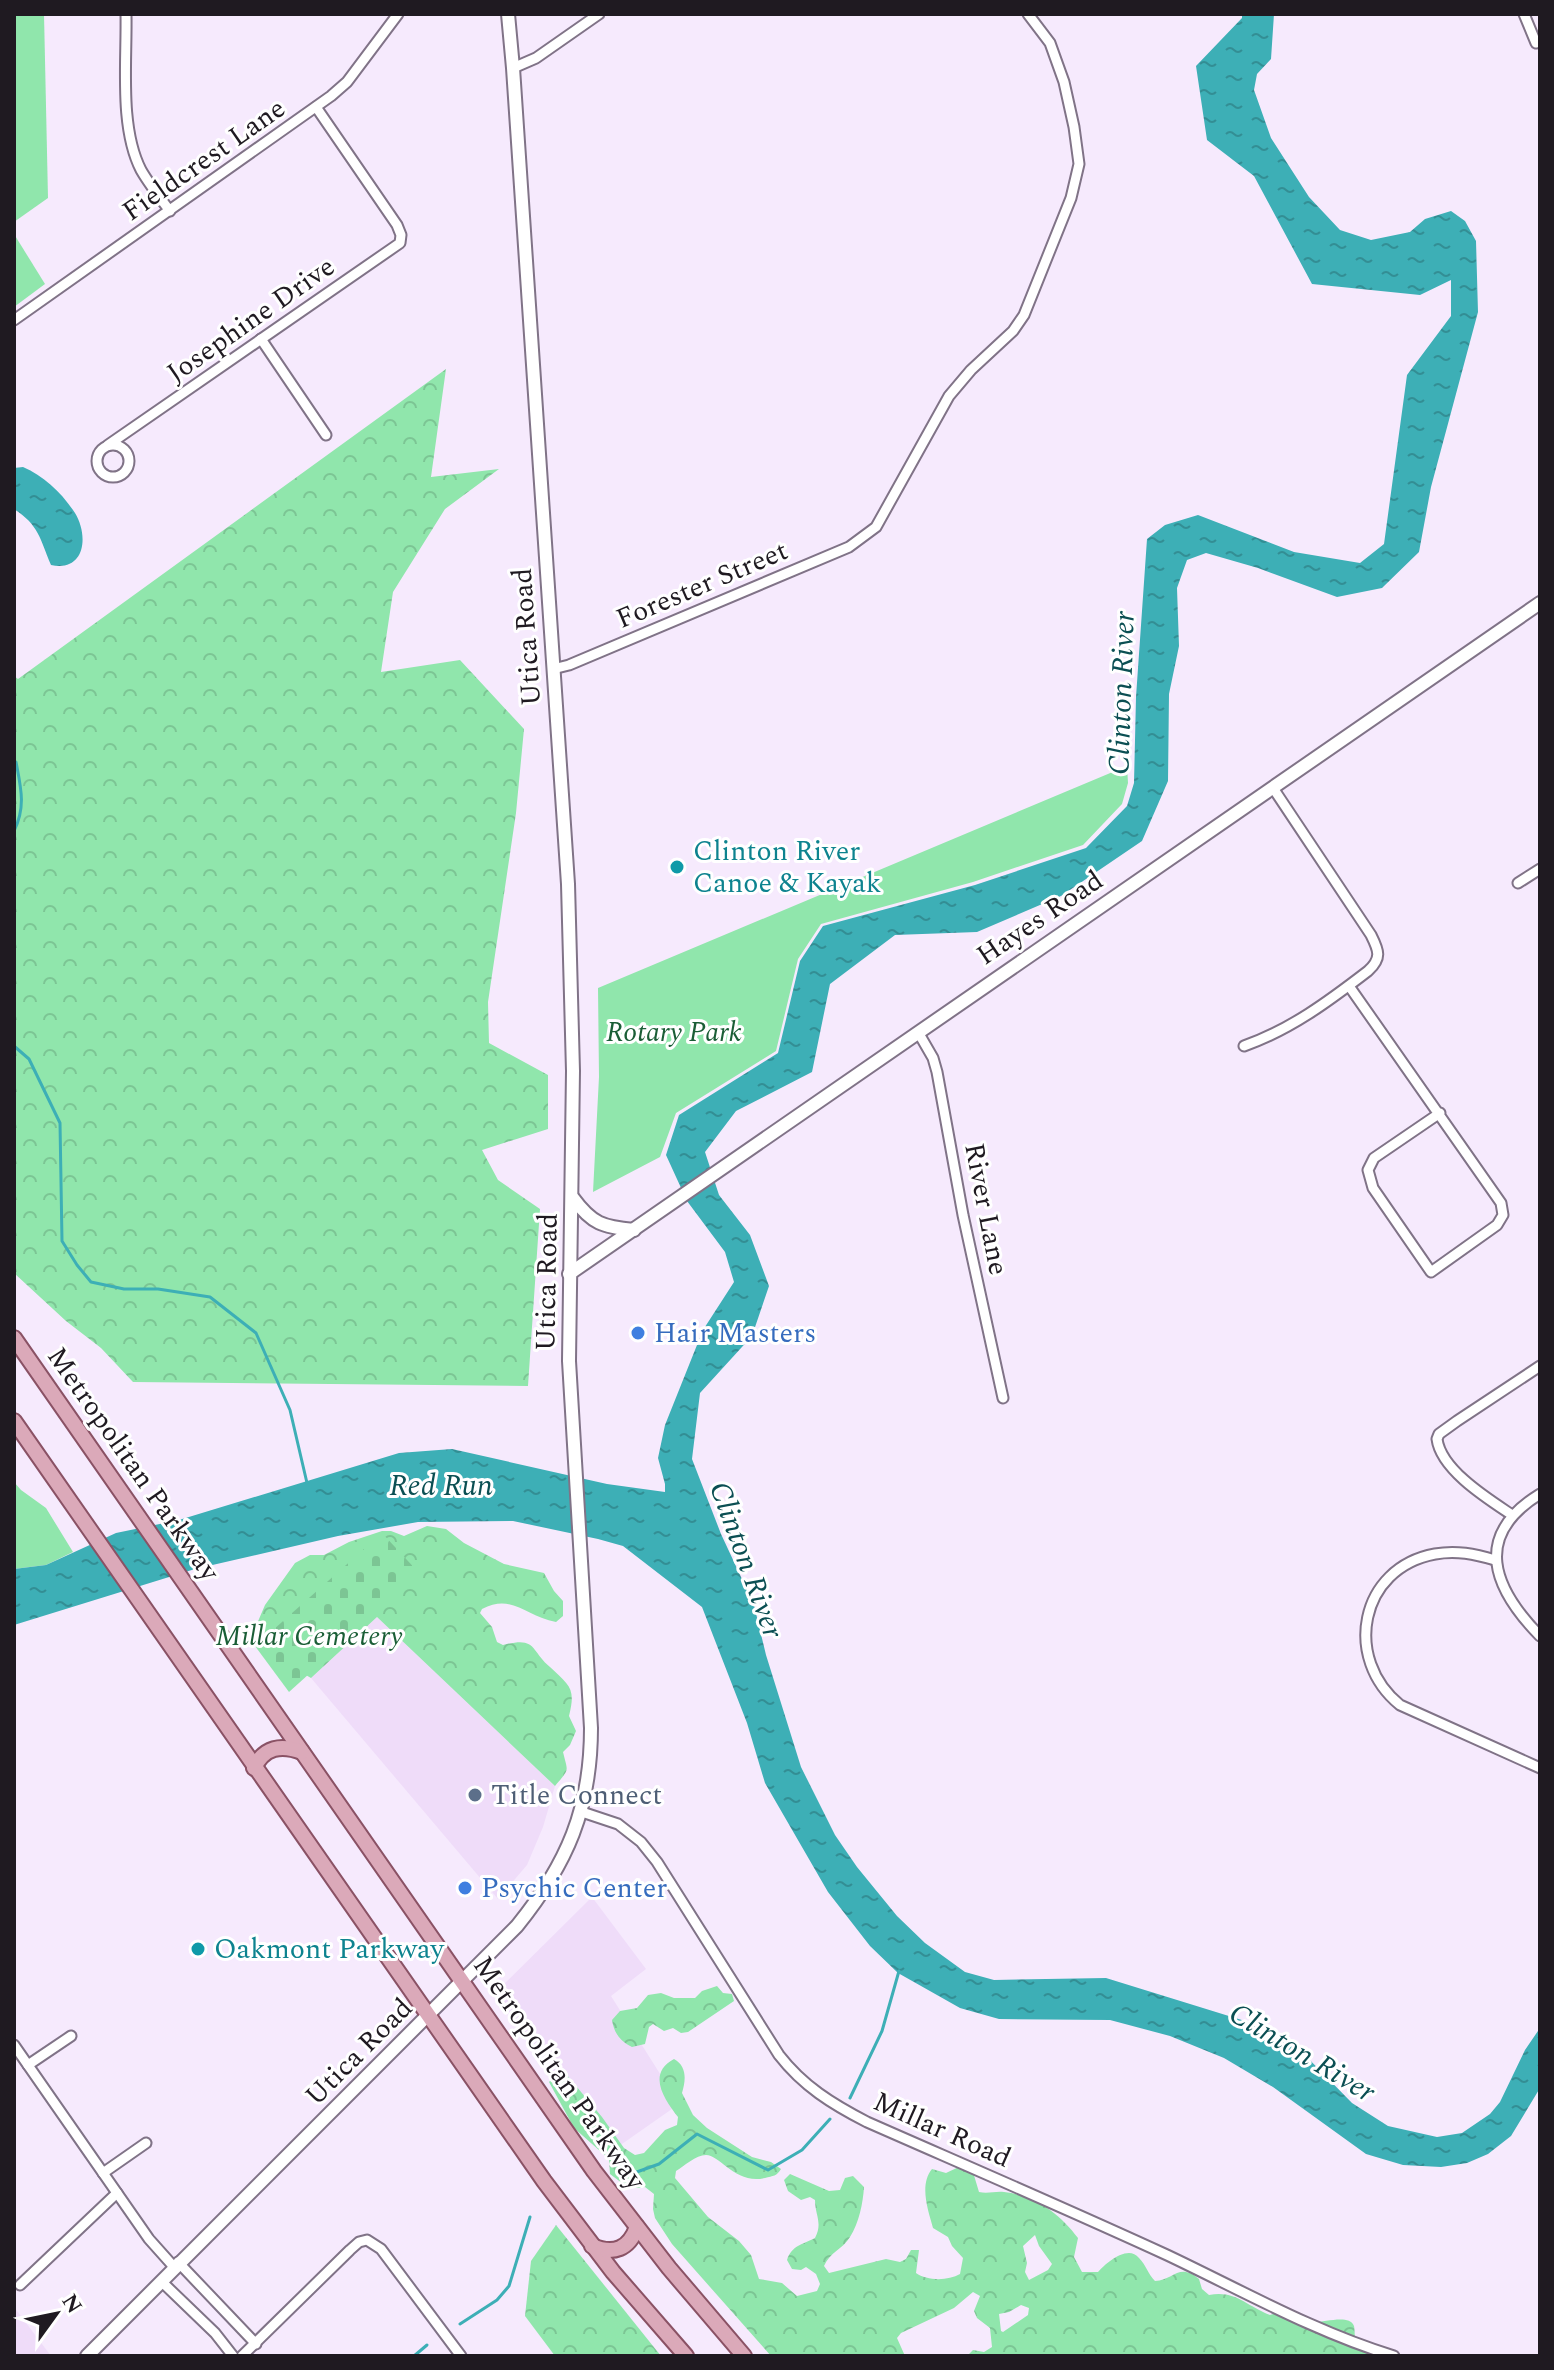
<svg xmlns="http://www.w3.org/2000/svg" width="1554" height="2370" viewBox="0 0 1554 2370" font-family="Spectral,serif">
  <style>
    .built { fill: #efdcf9 }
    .green { fill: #90e6ac }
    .forest { fill: url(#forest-crowns); fill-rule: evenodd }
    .cemetery { fill: url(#cemetery-stones) }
    .water { fill: url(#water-ripples) }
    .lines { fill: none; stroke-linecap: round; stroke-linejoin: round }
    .stream { stroke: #3dafb6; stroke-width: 3 }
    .street-casing { stroke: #807387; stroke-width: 13 }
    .secondary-casing { stroke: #807387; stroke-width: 16 }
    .primary-casing { stroke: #8a5265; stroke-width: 18 }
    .street { stroke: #fff; stroke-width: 9 }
    .secondary { stroke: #fff; stroke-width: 12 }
    .primary { stroke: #dba9b9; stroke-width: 14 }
    .culture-dot { fill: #0f9aa8; stroke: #fff; stroke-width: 3 }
    .shop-dot { fill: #3f7fe0; stroke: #fff; stroke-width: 3 }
    .service-dot { fill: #5c6f8a; stroke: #fff; stroke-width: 3 }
    .labels { text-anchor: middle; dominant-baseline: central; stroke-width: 6; stroke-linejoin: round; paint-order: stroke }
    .street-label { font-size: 28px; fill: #1f1a21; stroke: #fff }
    .culture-label { font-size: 28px; fill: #0d838f; stroke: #fff; text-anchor: start }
    .park-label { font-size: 28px; font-style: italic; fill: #1a5e36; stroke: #fff }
    .shop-label { font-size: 28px; fill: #366cbe; stroke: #fff; text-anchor: start }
    .service-label { font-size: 28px; fill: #4e5e75; stroke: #fff; text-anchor: start }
    .water-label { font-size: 30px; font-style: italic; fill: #0b4f53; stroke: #fff }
  </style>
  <defs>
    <pattern id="forest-crowns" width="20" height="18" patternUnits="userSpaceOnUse" patternTransform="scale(2)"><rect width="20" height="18" fill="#90e6ac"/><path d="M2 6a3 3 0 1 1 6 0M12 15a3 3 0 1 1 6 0" fill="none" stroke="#7cc594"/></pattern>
    <pattern id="cemetery-stones" width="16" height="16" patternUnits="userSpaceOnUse" patternTransform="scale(2)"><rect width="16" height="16" fill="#90e6ac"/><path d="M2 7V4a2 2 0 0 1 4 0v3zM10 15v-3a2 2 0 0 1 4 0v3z" fill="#7cc594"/></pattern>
    <pattern id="water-ripples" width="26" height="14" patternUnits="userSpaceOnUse" patternTransform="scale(2)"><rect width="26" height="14" fill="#3dafb6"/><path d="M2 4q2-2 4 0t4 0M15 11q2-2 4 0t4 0" fill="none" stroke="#338e94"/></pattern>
  </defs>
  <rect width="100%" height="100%" fill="#f6eafd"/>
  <g class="built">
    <polygon points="377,1617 555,1786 543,1827 527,1865 498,1899 311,1678"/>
    <polygon points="592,1897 646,1969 611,1996 679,2104 612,2151 494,1994"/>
    <polygon points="14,2307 51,2356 14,2356"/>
  </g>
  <g class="green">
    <polygon points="14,14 44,14 48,198 14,222"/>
    <polygon points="14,234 45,284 14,307"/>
    <polygon points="1127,766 1128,783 1122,804 1083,845 973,882 821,924 798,959 776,1051 676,1113 660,1157 593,1192 599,1077 598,988"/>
    <polygon points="14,1482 21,1490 46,1508 73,1552 46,1565 14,1569"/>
  </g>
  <g class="forest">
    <polygon points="446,369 431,477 499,469 445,509 393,592 381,672 460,660 524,729 516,813 488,1002 489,1043 548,1075 548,1129 482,1150 498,1180 540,1209 528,1386 133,1382 101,1348 66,1321 14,1273 14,676 18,679"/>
    <path d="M427,1526L446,1529L464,1543L504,1564L544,1573L554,1591L563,1601V1616L556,1622C526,1617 513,1593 482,1609L480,1613L492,1627L497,1642L503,1645C537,1636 530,1650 550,1667C570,1686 576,1688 569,1716L576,1731L570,1745L563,1752C568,1773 570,1768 555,1786L377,1617L311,1678L257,1647L256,1626L265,1605L295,1563L310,1555H324L349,1542L382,1531H391L404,1536Z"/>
    <path d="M717,1986L723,1993L732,1994L734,2001L688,2032L681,2033L673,2028L664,2031L653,2024L649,2027L645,2044L632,2047C620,2041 614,2033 612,2020L620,2011L637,2008L648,1995L661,1993L674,1998H695L702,1991Z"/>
    <path d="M674,2059C687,2066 686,2080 682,2093L693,2115L707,2128L752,2157L771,2162L781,2169C777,2176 773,2176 765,2178C736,2185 720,2155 706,2155C696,2155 684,2166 676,2171L675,2178L708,2217L739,2241L751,2255L759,2279L782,2283L797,2296L817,2291L820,2284L816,2274L806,2267L801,2270L792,2269L787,2260C792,2245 802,2245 815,2238C823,2223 815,2215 815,2200L810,2197L801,2200L788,2191L784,2180L790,2174L829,2191L840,2190L845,2178L853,2176L864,2187C863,2203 859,2223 850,2237C843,2249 830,2252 824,2266L829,2273L886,2259L900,2262L906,2259L911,2250H919L916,2273C927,2281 948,2281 960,2274L963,2258L952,2246L948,2237L933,2228C928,2210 919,2185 932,2169L946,2173L963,2165L973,2172L979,2192C988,2194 995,2191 1004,2192C1035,2195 1060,2214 1078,2238L1074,2257L1082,2272H1098C1106,2263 1128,2244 1139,2258C1146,2265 1148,2274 1155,2281C1174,2280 1179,2262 1199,2279L1202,2289L1209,2295C1236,2290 1246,2306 1270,2315L1289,2309C1297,2314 1300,2321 1311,2322C1321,2324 1349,2313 1354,2326C1355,2331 1354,2335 1356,2339L1377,2356H967L973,2350L984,2352L992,2347L990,2328L977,2318L974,2311L980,2296L973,2292L954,2308L901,2333L897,2338L905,2356H771L672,2244L655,2218L653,2209L654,2194L645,2187C630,2191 622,2183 610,2174L609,2159L574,2128L549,2082L557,2074H566L602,2117L624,2148L635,2155L644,2153L665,2130L677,2125L678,2117C665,2100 646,2074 674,2059ZM1035,2235L1039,2246L1052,2264L1048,2270L1029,2280L1025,2272L1027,2263L1023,2246ZM1021,2305L1029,2308L1028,2315L1003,2332L1001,2331L999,2314L1009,2312Z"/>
    <polygon points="556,2225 661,2356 555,2356 525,2316 531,2261"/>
  </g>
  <polygon class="cemetery" points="382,1533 420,1574 289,1692 255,1646"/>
  <g class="water">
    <polygon points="1242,14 1274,14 1271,59 1257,74 1254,90 1271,138 1309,197 1340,230 1371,240 1410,232 1425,219 1451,211 1465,221 1476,241 1478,312 1431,487 1419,552 1382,588 1337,597 1258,568 1206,553 1187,560 1177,588 1179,646 1169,694 1168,781 1142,841 1061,896 977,932 895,935 830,984 812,1072 736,1111 705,1152 719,1195 750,1235 769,1286 752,1336 700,1393 692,1459 721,1534 754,1605 766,1655 801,1767 835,1835 857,1867 897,1916 925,1943 965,1972 994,1980 1106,1978 1245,2021 1299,2049 1352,2103 1388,2126 1437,2137 1462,2133 1490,2114 1500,2102 1525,2050 1540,2028 1540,2088 1511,2136 1488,2154 1467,2163 1441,2167 1403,2165 1366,2154 1273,2087 1224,2058 1170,2036 1110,2020 999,2019 960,2008 898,1973 870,1946 828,1892 765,1783 747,1723 702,1607 623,1546 598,1539 513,1521 418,1522 338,1536 195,1569 14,1625 14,1569 46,1565 116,1533 179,1520 399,1453 452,1449 607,1484 665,1492 665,1484 658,1458 665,1425 703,1330 734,1282 725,1252 687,1201 666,1155 679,1115 778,1053 800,961 823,926 975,885 1086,848 1127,806 1134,783 1136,697 1147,539 1165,525 1198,515 1294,552 1360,563 1384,544 1407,375 1451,316 1451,280 1420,295 1312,284 1254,176 1207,140 1196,66 1242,18"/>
    <path d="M23,467C44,476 62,493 75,513C89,536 85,572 51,565C40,539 39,525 14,509V468Z"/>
  </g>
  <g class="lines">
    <g class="stream">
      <path d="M14,761L16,762C21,788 26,807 14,831"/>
      <polyline points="14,1046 29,1059 60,1123 62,1241 77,1265 91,1282 124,1289 158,1289 210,1297 256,1333 290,1410 307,1483"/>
      <polyline points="850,2098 882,2031 899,1971"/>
      <polyline points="634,2173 659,2164 697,2134 768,2170 802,2150 830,2119"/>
      <polyline points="460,2324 497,2300 509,2286 530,2217"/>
      <polyline points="414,2356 427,2345"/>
    </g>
    <defs>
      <g id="street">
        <path d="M126,14C127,62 119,127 141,170C149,184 160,198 170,211"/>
        <polyline points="1524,14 1536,43"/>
        <polyline points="513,68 536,58 599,14"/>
        <polyline points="14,320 331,96 347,82 398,14"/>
        <polyline points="261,339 326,435"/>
        <circle cx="113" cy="461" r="16"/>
        <polyline points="108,445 400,243 401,235 397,225 316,107"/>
        <polyline points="553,669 569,665 849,547 876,527 949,396 971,370 1013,331 1024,315 1071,198 1079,164 1074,127 1064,82 1050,43 1028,14"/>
        <polyline points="1518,883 1540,869"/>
        <polyline points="1349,986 1501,1203 1503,1215 1497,1225 1431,1272 1373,1188 1368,1170 1374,1158 1440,1113"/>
        <polyline points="918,1032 933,1058 937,1072 963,1215 1003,1398"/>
        <path d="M1244,1046C1290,1030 1329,1001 1368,971C1382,958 1379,951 1371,935L1273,788"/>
        <path d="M1540,1494C1472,1536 1493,1588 1540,1636"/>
        <path d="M1512,1515C1488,1499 1441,1470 1437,1439L1439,1434L1457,1421L1540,1366"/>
        <path d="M1495,1560C1475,1554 1456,1550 1435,1554C1359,1568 1343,1659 1400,1705L1540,1768"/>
        <path d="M582,1812L618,1824L641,1842L657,1862L779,2055C803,2086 832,2104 867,2122C967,2166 1067,2209 1167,2255C1241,2290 1315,2332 1394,2356"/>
        <polyline points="14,2045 149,2239 174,2267"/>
        <polyline points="28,2065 71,2036"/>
        <polyline points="103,2173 146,2143"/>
        <polyline points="178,2262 256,2344"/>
        <polyline points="161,2281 215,2333 233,2356"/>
        <polyline points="20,2285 117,2193"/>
        <polyline points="242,2356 350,2250 359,2242 367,2240 381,2249 461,2356"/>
      </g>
      <g id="secondary">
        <path d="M573,1198C592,1224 603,1227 634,1230"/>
        <polyline points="569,1274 1540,603"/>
        <path d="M87,2356L517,1926C567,1864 591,1809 591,1728L569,1361L573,1071L568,884L513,68L508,14"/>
      </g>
      <g id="primary">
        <polyline points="14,1338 594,2171 669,2268 744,2356"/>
        <polyline points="14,1421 544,2181 613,2272 686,2356"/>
        <path d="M254,1768C264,1747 281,1744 302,1752"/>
        <path d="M592,2246C614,2255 629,2249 637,2227"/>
      </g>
    </defs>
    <use href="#street" class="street-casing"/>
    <use href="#secondary" class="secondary-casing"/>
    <use href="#primary" class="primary-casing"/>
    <use href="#street" class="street"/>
    <use href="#secondary" class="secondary"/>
    <use href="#primary" class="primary"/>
  </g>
  <g class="culture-dot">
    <circle cx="677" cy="867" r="8"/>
    <circle cx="198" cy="1949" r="8"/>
  </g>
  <g class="shop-dot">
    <circle cx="638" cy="1333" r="8"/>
    <circle cx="465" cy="1888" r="8"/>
  </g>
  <circle class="service-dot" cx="475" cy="1795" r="8"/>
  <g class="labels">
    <g class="street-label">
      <text transform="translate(204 160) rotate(-35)">Fieldcrest Lane</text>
      <text transform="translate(251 320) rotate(-35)">Josephine Drive</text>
      <text transform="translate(702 585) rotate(-23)">Forester Street</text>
      <text transform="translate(527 637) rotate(-94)">Utica Road</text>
      <text transform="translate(1040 918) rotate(-34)">Hayes Road</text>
      <text transform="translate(986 1209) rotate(79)">River Lane</text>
      <text transform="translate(547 1282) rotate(-89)">Utica Road</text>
      <text transform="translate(133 1464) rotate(55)">Metropolitan Parkway</text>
      <text transform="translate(359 2052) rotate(-45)">Utica Road</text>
      <text transform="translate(559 2073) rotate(55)">Metropolitan Parkway</text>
      <text transform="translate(942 2130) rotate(24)">Millar Road</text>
    </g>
    <g class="culture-label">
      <text x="693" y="851">Clinton River<tspan x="693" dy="32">Canoe &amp; Kayak</tspan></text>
      <text x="214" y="1949">Oakmont Parkway</text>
    </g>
    <g class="park-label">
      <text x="674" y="1032">Rotary Park</text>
      <text x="309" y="1636">Millar Cemetery</text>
    </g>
    <g class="shop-label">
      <text x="654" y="1333">Hair Masters</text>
      <text x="481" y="1888">Psychic Center</text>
    </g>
    <g class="service-label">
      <text x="491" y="1795">Title Connect</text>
    </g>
    <g class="water-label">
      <text transform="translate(1122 693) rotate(-88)">Clinton River</text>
      <text x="441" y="1486">Red Run</text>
      <text transform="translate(746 1560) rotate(70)">Clinton River</text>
      <text transform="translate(1302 2053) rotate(31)">Clinton River</text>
    </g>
  </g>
  <rect width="1554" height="2370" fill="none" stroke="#1f1a21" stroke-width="32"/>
  <g transform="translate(56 2314) rotate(57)" stroke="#ffffff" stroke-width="6" paint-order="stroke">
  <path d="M0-6L14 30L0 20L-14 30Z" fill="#1f1a21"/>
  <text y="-12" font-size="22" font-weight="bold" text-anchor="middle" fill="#1f1a21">N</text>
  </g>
</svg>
